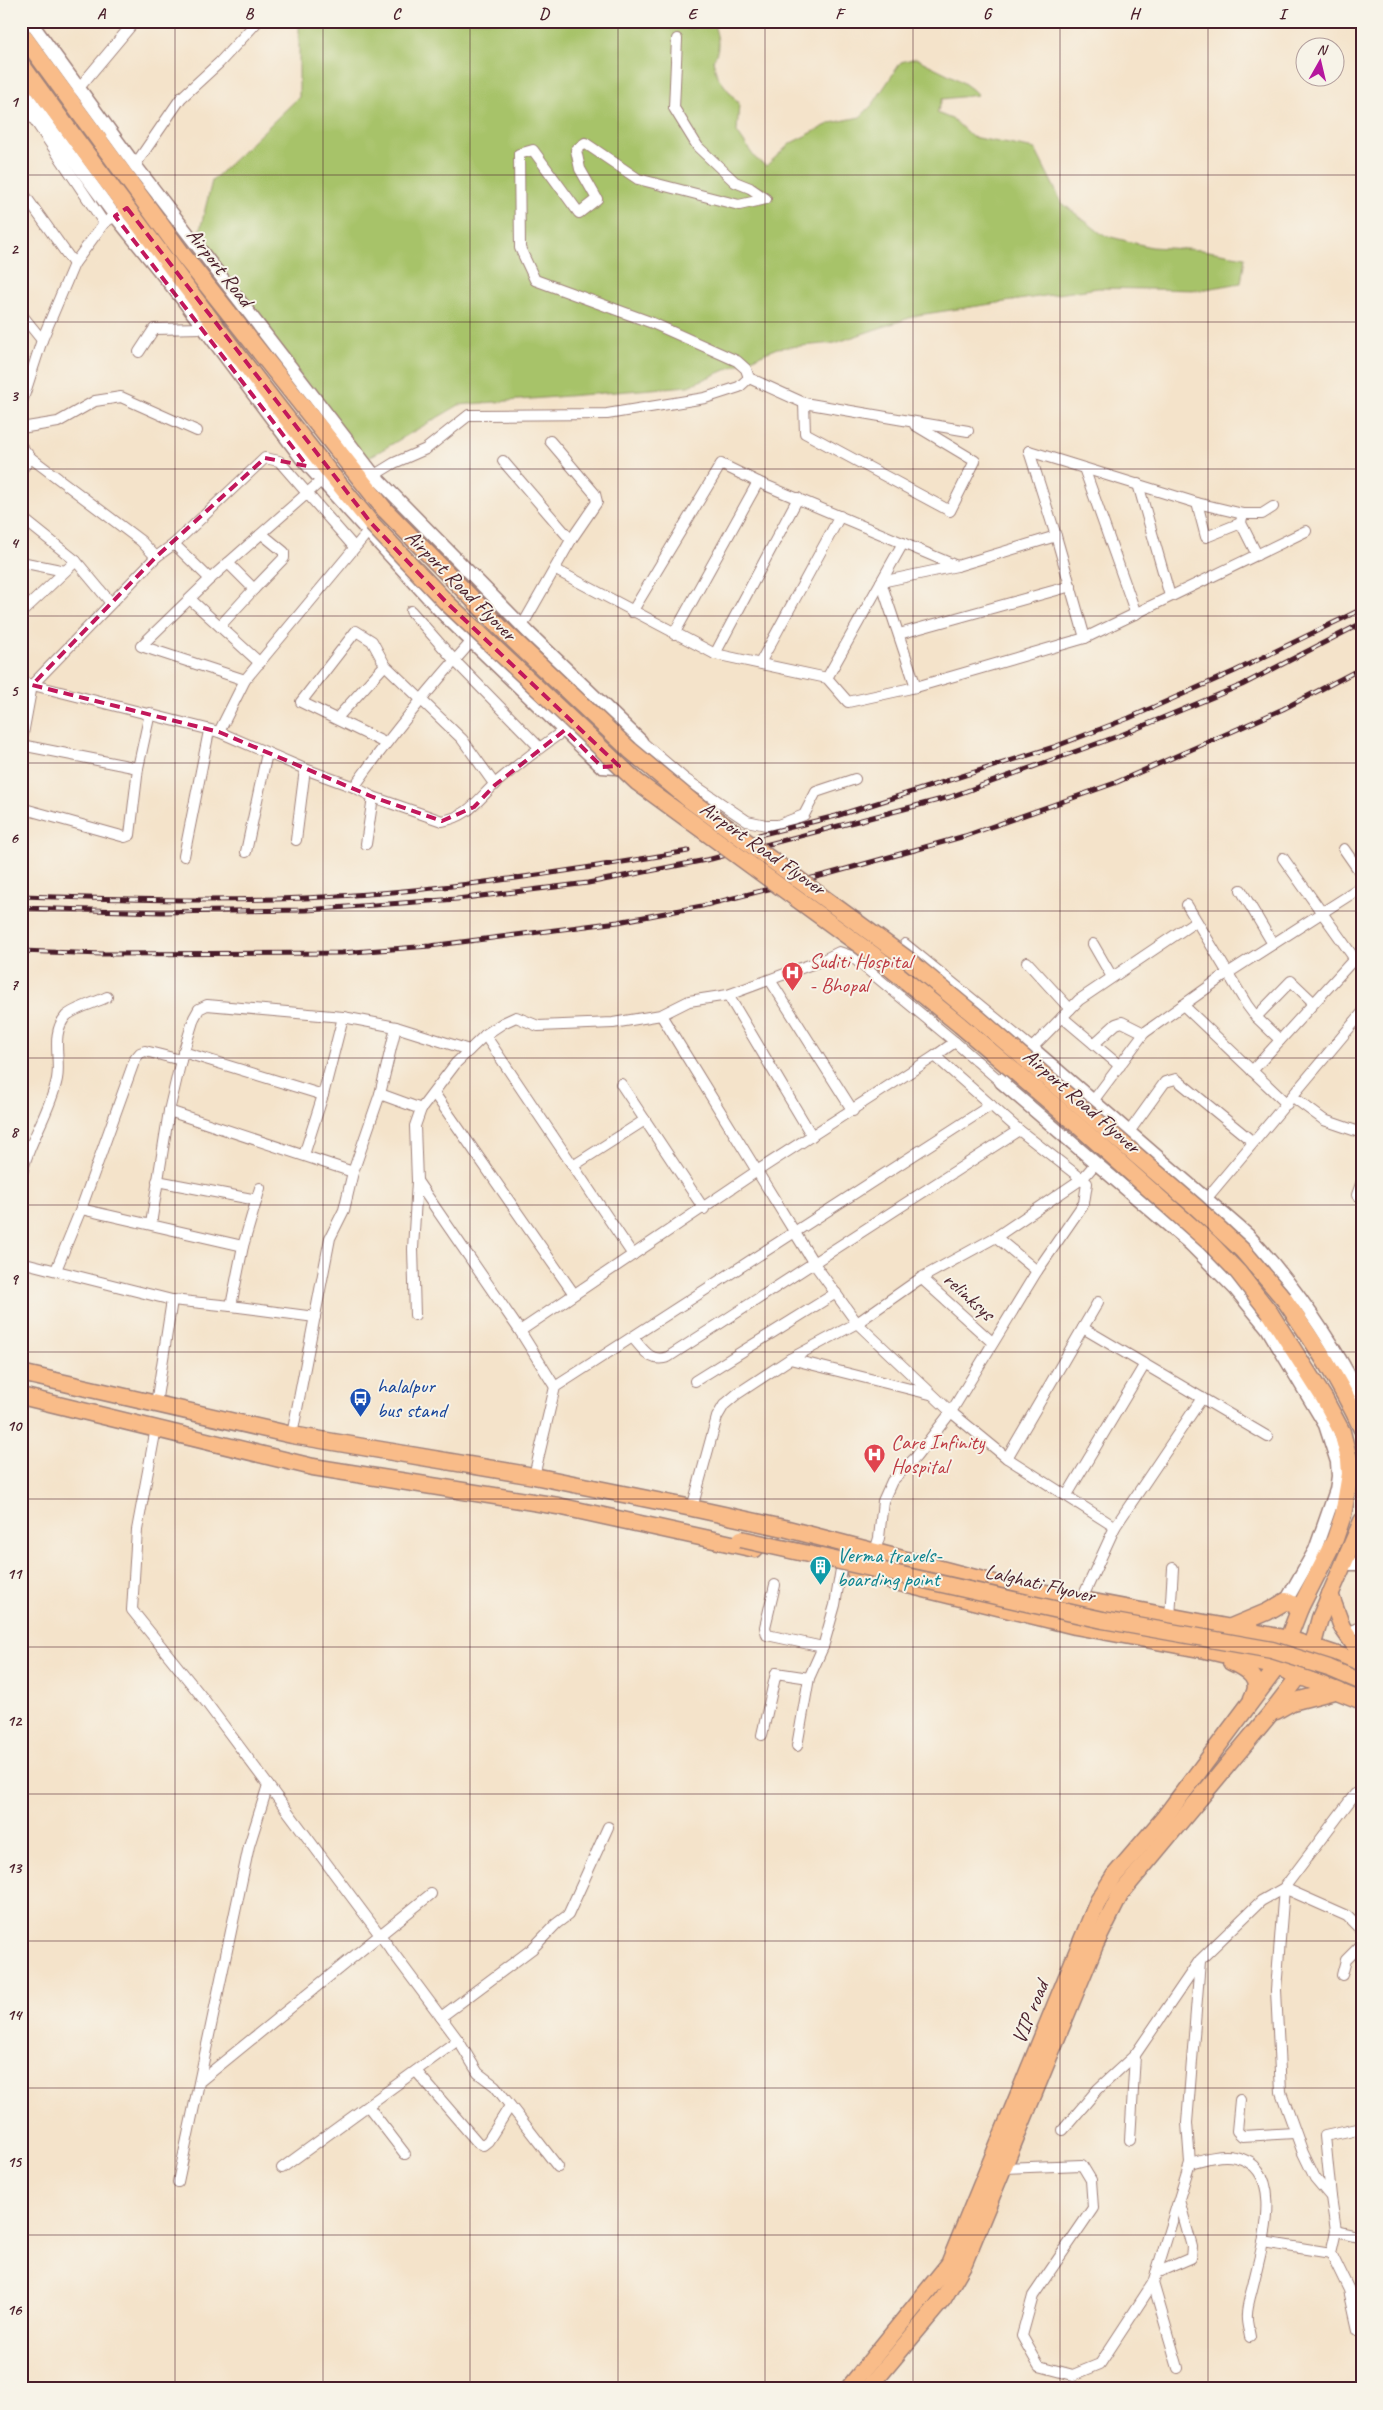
<svg xmlns="http://www.w3.org/2000/svg" width="1383" height="2410" viewBox="0 0 1383 2410" font-family="Caveat,sans-serif">
  <style>
    .green { fill: #a7c369; stroke: #78714a }
    .lines { fill: none; stroke-linecap: round; stroke-linejoin: round }
    .minor-casing { stroke: #9f817a; stroke-width: 12 }
    .tertiary-casing { stroke: #9f817a; stroke-width: 15 }
    .primary-casing { stroke: #9f817a; stroke-width: 19 }
    .minor { stroke: #fff; stroke-width: 10 }
    .tertiary { stroke: #fff; stroke-width: 12 }
    .primary { stroke: #f9bc89; stroke-width: 16 }
    .rail-casing { stroke: #4a1f2b; stroke-width: 5 }
    .rail { stroke: #f7f3e8; stroke-width: 3; stroke-dasharray: 9; stroke-linecap: butt }
    .primary-bridge-casing { stroke: #9f817a; stroke-width: 19; stroke-linecap: butt }
    .primary-bridge { stroke: #f9bc89; stroke-width: 16 }
    .marked { fill: none; stroke: #c2185b; stroke-width: 4; stroke-dasharray: 10 6; stroke-linejoin: round }
    .grid { fill: none; stroke: #4a1f2b; stroke-width: 1; stroke-opacity: 0.55 }
    .labels { text-anchor: middle; dominant-baseline: central; stroke-width: 4; stroke-linejoin: round; paint-order: stroke }
    .street-label { font-size: 21px; fill: #4a1f2b; stroke: #f7f3e8 }
    .health-label { font-size: 21px; fill: #be3a42; stroke: #f7f3e8; text-anchor: start }
    .transit-label { font-size: 21px; fill: #164399; stroke: #f7f3e8; text-anchor: start }
    .culture-label { font-size: 21px; fill: #0d838f; stroke: #f7f3e8; text-anchor: start }
    .neatline { fill: none; stroke: #4a1f2b; stroke-width: 2 }
    .grid-label { font-size: 16px; text-anchor: middle; font-weight: bold; fill: #4a1f2b }
  </style>
  <rect width="100%" height="100%" fill="#f7f3e8"/>
  <filter id="ink" filterUnits="userSpaceOnUse"><feTurbulence type="fractalNoise" baseFrequency=".02" numOctaves="2"/><feDisplacementMap in="SourceGraphic" scale="10" xChannelSelector="R" yChannelSelector="G"/><feConvolveMatrix kernelMatrix="1 2 1 2 8 2 1 2 1" color-interpolation-filters="sRGB"/></filter>
  <filter id="wash" filterUnits="userSpaceOnUse"><feTurbulence type="fractalNoise" baseFrequency=".0096" numOctaves="4" result="noise"/><feDisplacementMap in="SourceGraphic" scale="20" xChannelSelector="R" yChannelSelector="G"/><feGaussianBlur stdDeviation="1.12" result="paint"/><feColorMatrix in="noise" values="0 0 0 0 0 0 0 0 0 0 0 0 0 0 0 0 0 1.4 0 .05"/><feComposite in="paint" operator="in"/></filter>
  <g filter="url(#wash)">
    <rect width="100%" height="100%" fill="#f4e3ca"/>
    <path class="green" d="M299,21H657L691,29L704,21H713C717,35 722,47 713,60L717,76L739,104L737,132L755,158L766,166L791,143L831,123L860,117L873,104L901,62L916,58C935,69 964,79 978,95L942,99L937,113L954,120L972,137L1035,149L1062,203L1103,235L1151,247L1202,250L1245,257L1241,283L1200,290L1098,288L918,315L835,343L777,348L688,386L459,405L363,461L198,238L212,181L299,97Z"/>
  </g>
  <g filter="url(#ink)">
    <g class="lines">
      <defs>
        <g id="minor">
          <polyline points="677,39 674,108 698,147 735,182 750,188 766,199 739,205 638,179 585,143 576,150 580,169 597,199 579,213 533,150 519,154 520,248 535,280 650,322 737,361 746,369 749,378 804,403 968,431"/>
          <polyline points="78,89 135,21"/>
          <polyline points="21,100 104,223"/>
          <polyline points="135,165 181,98 219,63 258,21"/>
          <polyline points="21,190 74,264"/>
          <polyline points="21,314 42,340"/>
          <polyline points="139,352 154,329 203,328"/>
          <polyline points="804,403 805,433 950,511 975,461 915,425"/>
          <polyline points="21,405 42,340 74,264 104,223 121,212"/>
          <polyline points="21,428 58,422 95,401 121,397 197,431"/>
          <polyline points="21,446 31,458 141,541 156,557"/>
          <polyline points="1029,451 1197,503 1243,514 1262,514 1273,507"/>
          <polyline points="1029,451 1056,536 1085,638"/>
          <polyline points="503,461 571,540"/>
          <polyline points="1084,468 1136,614"/>
          <polyline points="21,470 31,458"/>
          <polyline points="368,479 394,463 426,449 469,415 607,414 705,398 739,387 749,378"/>
          <polyline points="1138,484 1170,596"/>
          <polyline points="1197,503 1206,537 1241,523"/>
          <polyline points="21,517 76,561 111,603"/>
          <polyline points="1242,517 1241,523 1257,555"/>
          <polyline points="174,544 210,579"/>
          <polyline points="21,562 65,571"/>
          <polyline points="228,563 254,589 284,558 284,552 262,534"/>
          <polyline points="556,570 715,654 827,678 848,702 916,687 1085,638 1306,531"/>
          <polyline points="190,599 260,663"/>
          <polyline points="411,611 455,661 539,747"/>
          <polyline points="632,612 721,464 758,482 957,566"/>
          <polyline points="21,613 76,561"/>
          <polyline points="220,626 254,589"/>
          <polyline points="522,626 571,540 597,502 595,494 550,441"/>
          <polyline points="674,634 758,482"/>
          <polyline points="899,634 1071,586"/>
          <polyline points="715,654 798,498"/>
          <polyline points="760,663 840,516"/>
          <polyline points="827,678 903,543"/>
          <polyline points="245,680 141,646 210,579 321,481"/>
          <path d="M21,682L219,732L305,769L354,787L373,797L442,821C470,816 477,800 497,782C519,764 541,746 565,730"/>
          <polyline points="916,687 881,582 957,566 1056,536"/>
          <polyline points="337,718 385,665"/>
          <polyline points="219,732 245,680 367,533"/>
          <polyline points="641,741 685,779 747,821 766,825 778,825 804,815 816,792 855,779"/>
          <polyline points="385,743 301,702 356,631 372,641 385,665 462,739 495,785"/>
          <polyline points="21,745 32,685 156,557 174,544 265,458 279,461 354,547"/>
          <polyline points="21,745 138,768"/>
          <path d="M354,787C391,735 430,688 472,641"/>
          <polyline points="21,808 125,837 130,835 138,768 150,713"/>
          <polyline points="296,840 305,769"/>
          <polyline points="366,844 373,797"/>
          <polyline points="1344,849 1362,875"/>
          <polyline points="246,852 267,753"/>
          <polyline points="184,856 209,731"/>
          <polyline points="1283,858 1362,969"/>
          <polyline points="1241,890 1273,944"/>
          <polyline points="1187,905 1247,1005 1256,1017 1280,1040"/>
          <polyline points="905,944 1032,1048 1079,1000 1196,921"/>
          <polyline points="1093,944 1112,977"/>
          <polyline points="1027,962 1070,1009"/>
          <polyline points="770,980 853,1111"/>
          <polyline points="728,995 812,1136"/>
          <polyline points="1183,1005 1287,1104"/>
          <polyline points="661,1015 813,1262 857,1323 951,1412 1007,1458 1115,1527"/>
          <polyline points="1062,1017 1120,1066"/>
          <polyline points="1256,1017 1291,981 1313,1002"/>
          <polyline points="485,1035 633,1255"/>
          <polyline points="955,1042 1001,1082"/>
          <polyline points="1094,1044 1116,1024 1122,1022 1144,1033"/>
          <polyline points="183,1052 323,1095"/>
          <polyline points="1252,1071 1355,958"/>
          <polyline points="621,1084 704,1209"/>
          <polyline points="434,1093 574,1294"/>
          <polyline points="380,1094 421,1109"/>
          <polyline points="1293,1097 1324,1120 1362,1133"/>
          <polyline points="1093,1101 1144,1033 1228,973 1362,887"/>
          <polyline points="169,1111 353,1172"/>
          <polyline points="1129,1132 1165,1082 1176,1079 1253,1142"/>
          <polyline points="304,1155 323,1095 343,1017"/>
          <polyline points="573,1166 645,1120"/>
          <path d="M21,1180C26,1144 50,1114 57,1079C61,1059 50,1034 66,1016C73,1009 97,1002 107,997"/>
          <polyline points="157,1181 257,1200"/>
          <polyline points="417,1181 520,1331 555,1387"/>
          <polyline points="1357,1195 1362,1181"/>
          <polyline points="1206,1199 1362,1013"/>
          <polyline points="81,1209 243,1246"/>
          <polyline points="151,1224 169,1111 181,1060 194,1018 199,1009 207,1005 343,1017 396,1027 469,1050"/>
          <polyline points="996,1237 1037,1271"/>
          <polyline points="21,1262 172,1300 231,1306 243,1246 260,1188"/>
          <polyline points="56,1270 81,1209 135,1059 140,1053 145,1051 181,1060"/>
          <polyline points="921,1278 992,1342"/>
          <polyline points="231,1306 315,1317"/>
          <polyline points="415,1315 413,1249 417,1181 415,1126 421,1109 456,1063 485,1035 503,1023 516,1017 538,1026 613,1023 661,1015 689,1001 728,995 823,960 839,952 851,956 955,1042 935,1056 1019,1130 1087,1183 1084,1203 1037,1271 951,1412 916,1457 892,1481 883,1501 879,1538 875,1551"/>
          <polyline points="1083,1328 1268,1437"/>
          <polyline points="520,1331 757,1171 935,1056"/>
          <path d="M633,1338C644,1350 650,1363 668,1357L1019,1130"/>
          <polyline points="790,1359 930,1394"/>
          <polyline points="695,1381 836,1293"/>
          <polyline points="156,1404 172,1300"/>
          <polyline points="156,1428 137,1530 132,1610 206,1702 268,1785"/>
          <polyline points="292,1435 330,1238 344,1210 353,1172 380,1094 396,1027"/>
          <polyline points="1007,1458 1098,1302"/>
          <polyline points="534,1476 555,1387 991,1105"/>
          <polyline points="1067,1495 1145,1364"/>
          <polyline points="692,1508 717,1417 724,1405 737,1394 790,1359 857,1323 921,1278 996,1237 1083,1178 1096,1163"/>
          <polyline points="775,1585 765,1627 767,1635 823,1647"/>
          <polyline points="1081,1601 1115,1527 1202,1398"/>
          <polyline points="1170,1618 1173,1568"/>
          <polyline points="1346,1633 1362,1626"/>
          <polyline points="762,1735 776,1673 809,1678"/>
          <polyline points="797,1746 809,1678 823,1647 835,1605 841,1569"/>
          <polyline points="431,1894 380,1935 458,2040"/>
          <polyline points="1362,1931 1347,1916 1284,1888 1276,1990 1281,2092 1303,2153 1315,2178 1331,2197 1336,2231 1331,2253 1349,2290 1358,2330 1362,2332"/>
          <polyline points="1342,1975 1346,1960 1362,1944"/>
          <polyline points="441,2017 532,1949 556,1924 568,1915 608,1827"/>
          <polyline points="416,2071 478,2143 483,2145 488,2141 510,2106"/>
          <polyline points="1240,2100 1237,2131 1242,2136 1294,2133"/>
          <polyline points="368,2106 405,2154"/>
          <polyline points="1063,2130 1098,2089 1135,2055 1200,1960 1261,1901 1284,1888 1355,1794"/>
          <polyline points="1130,2140 1135,2055"/>
          <polyline points="1190,2163 1187,2123 1200,1961"/>
          <polyline points="282,2168 458,2040 478,2073 495,2086 558,2167"/>
          <path d="M1003,2168L1082,2165L1091,2180L1093,2208L1033,2296L1022,2336L1039,2366L1073,2375L1100,2364L1153,2283L1190,2163C1204,2159 1221,2154 1235,2157C1288,2167 1262,2245 1254,2281C1252,2291 1247,2304 1247,2314C1246,2322 1249,2330 1250,2337"/>
          <polyline points="178,2182 249,1846 268,1785 380,1935 199,2082"/>
          <polyline points="1331,2197 1325,2136 1362,2128"/>
          <polyline points="1336,2231 1362,2237"/>
          <polyline points="1263,2242 1331,2253"/>
          <polyline points="1156,2273 1191,2258 1192,2247 1179,2200"/>
          <polyline points="1153,2283 1178,2368"/>
        </g>
        <g id="tertiary">
          <polyline points="21,88 115,216 182,299 302,459 443,614 602,767 616,768 641,750 641,741 529,633 374,475 135,165 30,21"/>
          <polyline points="1343,1564 1362,1564"/>
          <path d="M1286,1601L1315,1550L1336,1490L1338,1476L1337,1462L1325,1425L1267,1328L1235,1289L1190,1244L1001,1082L1032,1048L1248,1235C1294,1284 1331,1339 1362,1399"/>
        </g>
        <g id="primary">
          <polyline points="21,33 183,255 385,510"/>
          <path d="M21,64C74,138 129,211 184,284C245,365 306,445 371,523"/>
          <path d="M1284,1299C1313,1341 1341,1383 1362,1429"/>
          <polyline points="21,1373 292,1435 534,1476 692,1508 784,1528 998,1584 1289,1639 1362,1663"/>
          <polyline points="21,1396 313,1467 558,1506 755,1549"/>
          <polyline points="855,1572 1075,1626 1205,1650 1277,1667 1362,1701"/>
          <polyline points="1330,1594 1342,1627 1362,1656"/>
          <polyline points="1231,1627 1267,1612 1286,1601 1300,1608"/>
          <path d="M1231,1662C1247,1669 1264,1680 1252,1698"/>
          <polyline points="1276,1711 1292,1702 1338,1690"/>
          <polyline points="848,2389 949,2264 1098,1901 1114,1876 1164,1818 1277,1667 1300,1608 1335,1539 1343,1515 1350,1474 1349,1459 1342,1432 1324,1398 1270,1313"/>
          <polyline points="868,2389 943,2299 964,2263 1095,1945 1121,1893 1270,1714 1300,1675 1312,1648 1320,1618 1362,1521"/>
        </g>
      </defs>
      <use href="#minor" class="minor-casing"/>
      <use href="#tertiary" class="tertiary-casing"/>
      <use href="#primary" class="primary-casing"/>
      <use href="#minor" class="minor"/>
      <use href="#tertiary" class="tertiary"/>
      <use href="#primary" class="primary"/>
      <defs>
        <g id="rail">
          <polyline points="759,835 836,816 1054,747 1129,718 1235,671 1362,609"/>
          <path d="M21,896C116,899 210,902 305,898C434,892 561,873 688,851"/>
          <polyline points="21,908 161,912 306,910 457,899 588,883 711,859 950,797 1121,735 1242,685 1362,623"/>
          <polyline points="21,951 102,954 341,953 430,946 618,922 702,906 828,874 965,836 1115,783 1283,709 1362,668"/>
        </g>
      </defs>
      <use href="#rail" class="rail-casing"/>
      <use href="#rail" class="rail"/>
      <defs>
        <g id="primary-bridge">
          <polyline points="385,510 505,632 630,750 691,801 907,959 979,1019 1197,1208 1243,1251 1284,1299"/>
          <polyline points="371,523 446,602 637,782 879,959 960,1025 1082,1129 1210,1243 1238,1272 1270,1313"/>
          <polyline points="741,1539 1103,1620 1272,1650 1329,1668 1362,1682"/>
        </g>
      </defs>
      <use href="#primary-bridge" class="primary-bridge-casing"/>
      <use href="#primary-bridge" class="primary-bridge"/>
    </g>
  </g>
  <path class="marked" d="M127,208L371,523L446,602L619,766L602,767L565,730L495,785L474,807L442,821L373,797L219,732L32,685L156,557L265,458L307,466L115,216Z"/>
  <path class="grid" d="M175,21V2389M323,21V2389M470,21V2389M618,21V2389M765,21V2389M913,21V2389M1060,21V2389M1208,21V2389M21,175H1362M21,322H1362M21,469H1362M21,616H1362M21,763H1362M21,911H1362M21,1058H1362M21,1205H1362M21,1352H1362M21,1499H1362M21,1647H1362M21,1794H1362M21,1941H1362M21,2088H1362M21,2235H1362"/>
  <defs>
    <symbol id="hospital-pin" viewBox="-11 -11 22 30"><path d="M0 17L-7.5 6A9.5 9.5 0 1 1 7.5 6Z" fill="#e0444e" stroke="#f7f3e8"/><path d="M-5-5h3v3.5h4V-5h3V5h-3V1.5h-4V5h-3Z" fill="#fff"/></symbol>
    <symbol id="bus-pin" viewBox="-11 -11 22 30"><path d="M0 17L-7.5 6A9.5 9.5 0 1 1 7.5 6Z" fill="#1a4fb4" stroke="#f7f3e8"/><path d="M-5-6H5V4H4V6H2V4H-2V6H-4V4H-5ZM-3.5-4V0h7V-4ZM-3.5 1.2v1.5H-2V1.2ZM2 1.2v1.5H3.5V1.2Z" fill="#fff"/></symbol>
    <symbol id="building-pin" viewBox="-11 -11 22 30"><path d="M0 17L-7.5 6A9.5 9.5 0 1 1 7.5 6Z" fill="#0f9aa8" stroke="#f7f3e8"/><path d="M-4-6H4V6H1V3H-1V6H-4ZM-2.5-4.3h1.7v1.8h-1.7ZM.8-4.3h1.7v1.8H.8ZM-2.5-1h1.7V.8h-1.7ZM.8-1h1.7V.8H.8Z" fill="#fff"/></symbol>
  </defs>
  <g fill-rule="evenodd">
    <use href="#hospital-pin" x="780" y="960" width="25" height="34"/>
    <use href="#bus-pin" x="348" y="1386" width="25" height="34"/>
    <use href="#hospital-pin" x="862" y="1442" width="25" height="34"/>
    <use href="#building-pin" x="808" y="1554" width="25" height="34"/>
  </g>
  <g class="labels">
    <g class="street-label">
      <text transform="translate(220 267) rotate(52)">Airport Road</text>
      <text transform="translate(461 585) rotate(45)">Airport Road Flyover</text>
      <text transform="translate(763 848) rotate(35)">Airport Road Flyover</text>
      <text transform="translate(1082 1101) rotate(41)">Airport Road Flyover</text>
      <text transform="translate(969 1296) rotate(42)">relinksys</text>
      <text transform="translate(1040 1583) rotate(13)">Lalghati Flyover</text>
      <text transform="translate(1030 2012) rotate(-68)">VIP road</text>
    </g>
    <g class="health-label">
      <text x="809" y="961">Suditi Hospital<tspan x="809" dy="24">- Bhopal</tspan></text>
      <text x="891" y="1442">Care Infinity<tspan x="891" dy="24">Hospital</tspan></text>
    </g>
    <g class="transit-label">
      <text x="377" y="1386">halalpur<tspan x="377" dy="24">bus stand</tspan></text>
    </g>
    <g class="culture-label">
      <text x="837" y="1555">Verma travels-<tspan x="837" dy="24">boarding point</tspan></text>
    </g>
  </g>
  <rect width="1383" height="2410" fill="none" stroke="#f7f3e8" stroke-width="55"/>
  <g transform="translate(1320 62) rotate(8)"><circle r="24" fill="#f7f3e8" stroke="#b29e9c"/>
  <path d="M0-4L9 19L0 12L-9 19Z" fill="#b5179e"/>
  <text y="-8" font-size="14" font-weight="bold" text-anchor="middle" fill="#4a1f2b">N</text>
  </g>
  <rect x="28" y="28" width="1328" height="2354" class="neatline"/>
  <g class="grid-label">
    <text x="101" y="19">A</text>
    <text x="249" y="19">B</text>
    <text x="396" y="19">C</text>
    <text x="544" y="19">D</text>
    <text x="692" y="19">E</text>
    <text x="839" y="19">F</text>
    <text x="987" y="19">G</text>
    <text x="1134" y="19">H</text>
    <text x="1282" y="19">I</text>
    <text x="14" y="107">1</text>
    <text x="14" y="254">2</text>
    <text x="14" y="401">3</text>
    <text x="14" y="548">4</text>
    <text x="14" y="696">5</text>
    <text x="14" y="843">6</text>
    <text x="14" y="990">7</text>
    <text x="14" y="1137">8</text>
    <text x="14" y="1284">9</text>
    <text x="14" y="1431">10</text>
    <text x="14" y="1579">11</text>
    <text x="14" y="1726">12</text>
    <text x="14" y="1873">13</text>
    <text x="14" y="2020">14</text>
    <text x="14" y="2167">15</text>
    <text x="14" y="2315">16</text>
  </g>
</svg>
